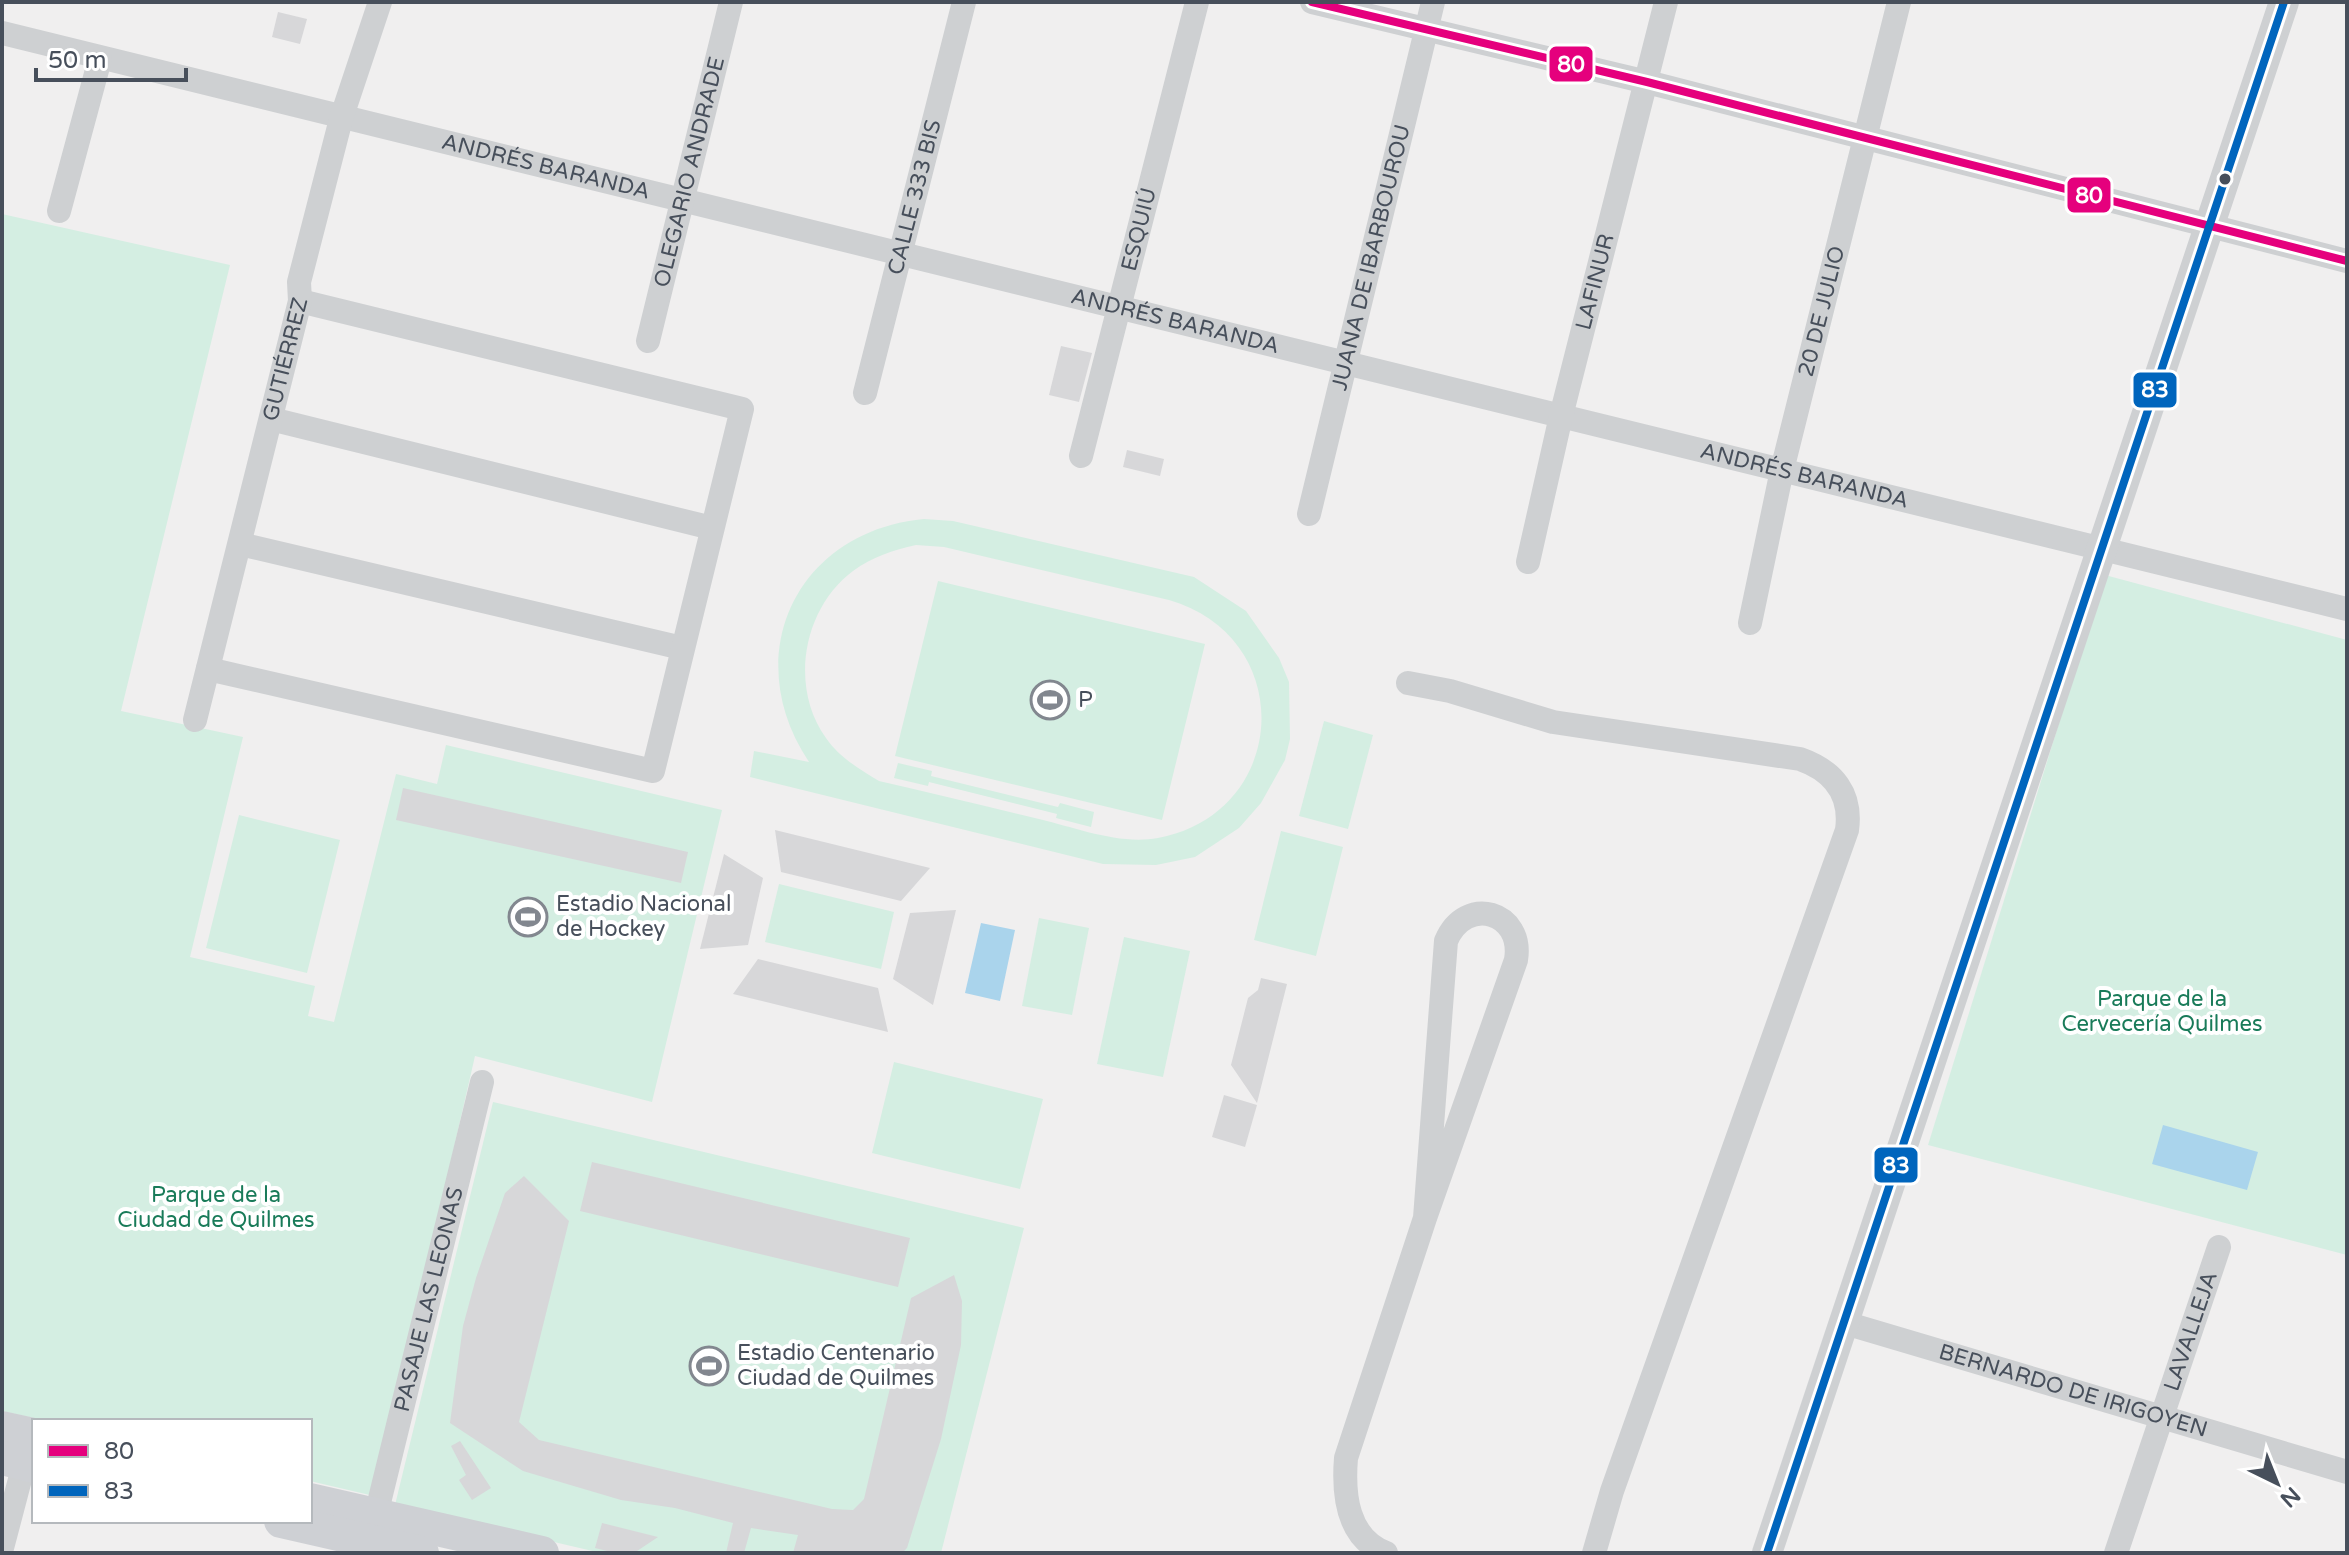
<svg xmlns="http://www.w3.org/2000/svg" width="2349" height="1555" viewBox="0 0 2349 1555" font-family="'Varela Round',sans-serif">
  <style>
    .green { fill: #d4eee2; fill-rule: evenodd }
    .water { fill: #aad4ec }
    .building { fill: #d7d7d9 }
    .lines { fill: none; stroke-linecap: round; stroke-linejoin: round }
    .minor { stroke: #ced0d2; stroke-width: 24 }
    .tertiary { stroke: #ced0d2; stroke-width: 30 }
    .secondary { stroke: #ced0d4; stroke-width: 34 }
    .bus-1-casing { stroke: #fff; stroke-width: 14 }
    .bus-2-casing { stroke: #fff; stroke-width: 14 }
    .bus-1 { stroke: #e5007d; stroke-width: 8 }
    .bus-2 { stroke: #0065bd; stroke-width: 8 }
    .bus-dot { fill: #474f5b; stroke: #fff; stroke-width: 3 }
    .labels { text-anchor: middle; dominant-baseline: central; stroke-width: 8; stroke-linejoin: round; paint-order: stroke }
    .street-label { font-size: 22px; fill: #474f5b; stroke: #fff }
    .poi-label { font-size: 22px; fill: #474f5b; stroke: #fff; text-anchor: start }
    .park-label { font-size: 22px; fill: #197b59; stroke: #fff }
    .line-badge { stroke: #fff; stroke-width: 3 }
    .badge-label { font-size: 22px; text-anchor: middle; font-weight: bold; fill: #fff }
  </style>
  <rect width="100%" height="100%" fill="#f0efef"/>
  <g class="green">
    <polygon points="2,214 230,265 121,711 243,737 190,957 315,986 308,1016 334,1022 396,774 437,784 446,745 722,810 652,1102 475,1056 374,1496 310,1481 310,1421 47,1421 2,1411"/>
    <path d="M924,519L953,521L1194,577L1246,611L1279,658L1289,682L1290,739L1285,760L1261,803L1239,828L1195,857L1156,865L1103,864L750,777L754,751L809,762C738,656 796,531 924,519ZM916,545L944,547L1169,600C1298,637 1290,813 1158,838C1119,845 1077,828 1039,819C985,806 932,793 879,781C859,769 839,757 826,738C789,687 803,608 853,571C872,557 893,550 916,545Z"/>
    <polygon points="2105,575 2347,640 2347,1255 1928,1145"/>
    <polygon points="938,581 1205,644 1162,820 895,756"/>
    <polygon points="1324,721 1373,735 1348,829 1299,816"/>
    <polygon points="898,763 932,771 931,776 1058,807 1060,803 1094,812 1091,827 1056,818 1057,814 929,782 928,786 894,778"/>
    <polygon points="239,815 340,840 307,973 206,948"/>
    <polygon points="1281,831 1343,847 1316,956 1254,940"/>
    <polygon points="779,884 894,912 881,969 765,942"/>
    <polygon points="1039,918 1089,928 1072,1015 1022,1006"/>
    <polygon points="1124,937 1190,951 1163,1077 1097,1064"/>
    <polygon points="894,1062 1043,1099 1020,1189 872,1153"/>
    <polygon points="493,1102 1024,1228 941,1553 601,1553 395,1505"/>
  </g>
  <g class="water">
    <polygon points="981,923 1015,930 1000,1001 965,993"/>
    <polygon points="2163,1125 2258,1152 2247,1190 2152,1164"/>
  </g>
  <g class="building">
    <polygon points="278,12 307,19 300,44 272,37"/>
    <polygon points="1061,346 1092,353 1079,402 1049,395"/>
    <polygon points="1127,450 1164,459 1160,476 1123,467"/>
    <polygon points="403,788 688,852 681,883 396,820"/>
    <polygon points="775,830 930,868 901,901 781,872"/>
    <polygon points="724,854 763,878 748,945 700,949"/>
    <polygon points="956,910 933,1005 893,979 910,913"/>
    <polygon points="758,959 878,988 888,1032 733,994"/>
    <polygon points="1261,978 1287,984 1257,1103 1231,1065 1248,998 1258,990"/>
    <polygon points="1224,1095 1257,1105 1245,1147 1212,1137"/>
    <polygon points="592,1162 910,1238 898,1287 580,1211"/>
    <polygon points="524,1176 569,1221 519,1422 539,1440 832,1509 853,1510 864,1499 911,1298 954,1275 962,1301 961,1345 941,1439 907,1548 902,1553 793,1553 798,1535 751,1528 744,1553 726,1553 733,1523 675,1508 621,1500 523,1471 450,1423 463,1326 476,1278 505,1193"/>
    <polygon points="460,1441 491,1488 472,1500 459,1480 466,1475 451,1446"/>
    <polygon points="602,1523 658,1537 634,1553 615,1553 595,1548"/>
  </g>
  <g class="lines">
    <g class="minor">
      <polyline points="1312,2 1647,82 2347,261"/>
      <path id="s1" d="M2,33L2347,609"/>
      <polyline points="59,211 100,59"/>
      <path id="s2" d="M648,341L731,2"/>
      <path id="s3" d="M865,393L964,2"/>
      <polyline points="271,419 712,528"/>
      <path id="s4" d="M1081,456L1197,2"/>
      <path id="s5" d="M1309,514L1433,2"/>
      <polyline points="240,544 682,648"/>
      <path id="s6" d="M1528,562L1561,416L1666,2"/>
      <path id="s7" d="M1750,623L1782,470L1899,2"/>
      <polyline points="208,669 653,771 742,409 300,301"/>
      <path d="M1408,683L1450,691L1553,722L1800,759C1834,771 1852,794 1847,830L1612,1491L1594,1553"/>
      <path id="s8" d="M195,720L300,301L299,282L341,119L380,2"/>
      <path id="s9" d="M1845,1323L2347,1472"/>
      <path id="s10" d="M376,1515L482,1082"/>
      <polyline points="2,1548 28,1449"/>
      <path d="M1386,1553C1347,1538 1343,1495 1346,1458L1425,1218L1516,960C1524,912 1466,894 1446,941L1425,1218"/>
      <path id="s11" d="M2116,1553L2219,1247"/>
    </g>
    <polyline class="tertiary" points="1767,1553 2284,2"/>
    <g class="secondary">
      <polyline points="2,1428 34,1435"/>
      <polyline points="2,1458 34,1466"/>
      <polyline points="310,1500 542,1553"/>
      <polyline points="281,1521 422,1553"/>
    </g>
    <defs>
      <polyline id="bus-1" points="1312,2 1647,82 2347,261"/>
      <polyline id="bus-2" points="1767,1553 2284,2"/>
    </defs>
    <use href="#bus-1" class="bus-1-casing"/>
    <use href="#bus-2" class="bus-2-casing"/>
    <use href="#bus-1" class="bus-1"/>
    <use href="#bus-2" class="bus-2"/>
  </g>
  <defs>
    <symbol id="stadium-ring" viewBox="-11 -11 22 22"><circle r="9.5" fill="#fff" stroke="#82878f" stroke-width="1.5"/><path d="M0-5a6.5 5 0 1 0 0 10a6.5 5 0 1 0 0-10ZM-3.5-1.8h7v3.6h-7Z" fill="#82878f"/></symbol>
  </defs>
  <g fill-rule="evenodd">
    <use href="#stadium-ring" x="1028" y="678" width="44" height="44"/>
    <use href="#stadium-ring" x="506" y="895" width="44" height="44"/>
    <use href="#stadium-ring" x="687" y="1344" width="44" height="44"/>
  </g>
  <circle class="bus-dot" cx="2225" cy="179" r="7"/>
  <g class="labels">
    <g class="street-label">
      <text stroke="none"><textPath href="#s1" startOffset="560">ANDRÉS BARANDA</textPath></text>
      <text stroke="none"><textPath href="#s2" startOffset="174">OLEGARIO ANDRADE</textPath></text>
      <text stroke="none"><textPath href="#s3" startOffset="202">CALLE 333 BIS</textPath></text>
      <text stroke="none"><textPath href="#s4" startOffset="234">ESQUIÚ</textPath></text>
      <text stroke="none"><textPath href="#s5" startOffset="264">JUANA DE IBARBOUROU</textPath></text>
      <text stroke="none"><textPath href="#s6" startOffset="288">LAFINUR</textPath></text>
      <text stroke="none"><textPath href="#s7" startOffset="320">20 DE JULIO</textPath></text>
      <text stroke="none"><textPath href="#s1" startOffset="1208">ANDRÉS BARANDA</textPath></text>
      <text stroke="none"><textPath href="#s8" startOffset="372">GUTIÉRREZ</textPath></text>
      <text stroke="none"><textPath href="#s1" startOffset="1856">ANDRÉS BARANDA</textPath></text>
      <text stroke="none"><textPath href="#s10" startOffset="222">PASAJE LAS LEONAS</textPath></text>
      <text stroke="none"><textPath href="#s11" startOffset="234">LAVALLEJA</textPath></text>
      <text stroke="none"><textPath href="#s9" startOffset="238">BERNARDO DE IRIGOYEN</textPath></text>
    </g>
    <g class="poi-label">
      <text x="1078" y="700">P</text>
      <text x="556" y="904">Estadio Nacional<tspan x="556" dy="25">de Hockey</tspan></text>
      <text x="737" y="1353">Estadio Centenario<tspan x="737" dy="25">Ciudad de Quilmes</tspan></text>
    </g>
    <g class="park-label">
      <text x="2162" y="999">Parque de la<tspan x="2162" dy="25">Cervecería Quilmes</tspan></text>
      <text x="216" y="1195">Parque de la<tspan x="216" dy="25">Ciudad de Quilmes</tspan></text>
    </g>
  </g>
  <g class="line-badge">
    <rect x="1548" y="45" width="46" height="38" rx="8" fill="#e5007d"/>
    <rect x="2066" y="176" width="46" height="38" rx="8" fill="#e5007d"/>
    <rect x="2132" y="371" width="46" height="38" rx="8" fill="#0065bd"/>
    <rect x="1873" y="1146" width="46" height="38" rx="8" fill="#0065bd"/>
  </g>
  <g class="badge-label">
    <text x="1571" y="72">80</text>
    <text x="2089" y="203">80</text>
    <text x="2155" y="397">83</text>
    <text x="1896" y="1173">83</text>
  </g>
  <rect width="2349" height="1555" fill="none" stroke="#474f5b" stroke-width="8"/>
  <rect x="32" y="1419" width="280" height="104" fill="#ffffff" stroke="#b5b9bd" stroke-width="2"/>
  <rect x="48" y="1445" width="40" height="12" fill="#e5007d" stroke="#b5b9bd" stroke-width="2"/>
  <text x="104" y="1459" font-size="24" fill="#474f5b">80</text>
  <rect x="48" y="1485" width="40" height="12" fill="#0065bd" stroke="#b5b9bd" stroke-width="2"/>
  <text x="104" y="1499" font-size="24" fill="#474f5b">83</text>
  <g transform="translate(2277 1483) rotate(137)" stroke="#ffffff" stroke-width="6" paint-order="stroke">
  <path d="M0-6L14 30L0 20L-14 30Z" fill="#474f5b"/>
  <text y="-12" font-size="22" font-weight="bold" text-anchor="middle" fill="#474f5b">N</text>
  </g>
  <path d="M36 68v12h150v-12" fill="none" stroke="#474f5b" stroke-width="4"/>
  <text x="48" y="68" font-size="24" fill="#474f5b" stroke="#ffffff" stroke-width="6" paint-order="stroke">50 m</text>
</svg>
